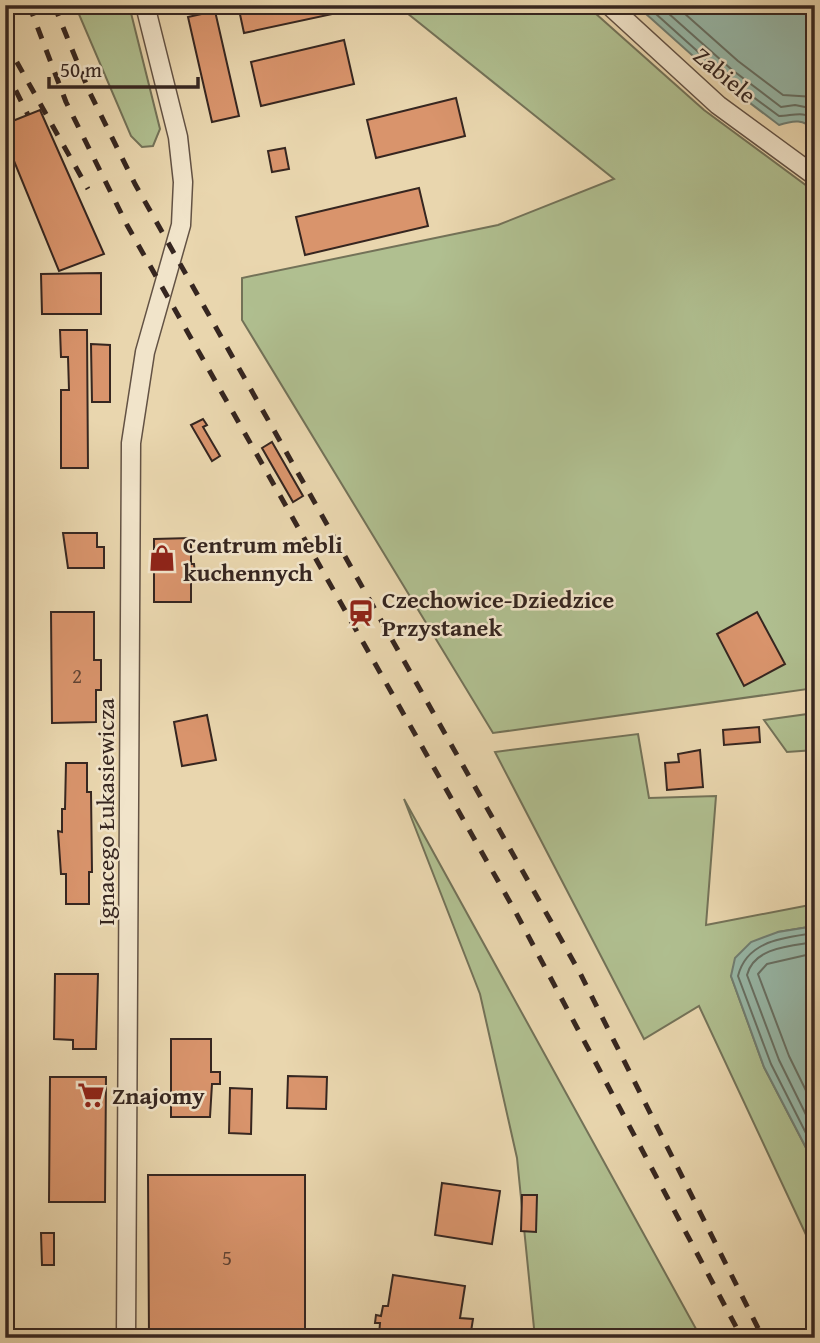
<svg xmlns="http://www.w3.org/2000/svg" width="820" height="1343" viewBox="0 0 820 1343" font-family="'Gentium Book Plus',serif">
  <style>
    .green { fill: #b0bf90; stroke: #737258; stroke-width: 2 }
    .water { fill: #97b9aa; stroke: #707e73; stroke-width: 2 }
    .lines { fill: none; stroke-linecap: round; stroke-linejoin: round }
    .shore { stroke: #667065; stroke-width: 2 }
    .building { fill: #d9946c; stroke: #362620; stroke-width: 2 }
    .minor-casing { stroke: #635244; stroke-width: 21 }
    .minor { stroke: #f1e4ca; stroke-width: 18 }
    .rail { stroke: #362620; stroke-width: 5; stroke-dasharray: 12 12; stroke-linecap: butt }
    .labels { text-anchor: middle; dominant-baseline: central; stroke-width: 5; stroke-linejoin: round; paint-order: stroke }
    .number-label { font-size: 21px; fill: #5f4233 }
    .street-label { font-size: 24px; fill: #362620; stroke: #f1e4ca }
    .poi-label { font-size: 24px; font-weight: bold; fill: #362620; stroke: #f1e4ca; text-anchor: start }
  </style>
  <rect width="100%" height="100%" fill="#e9d6ae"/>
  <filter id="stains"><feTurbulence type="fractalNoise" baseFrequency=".00286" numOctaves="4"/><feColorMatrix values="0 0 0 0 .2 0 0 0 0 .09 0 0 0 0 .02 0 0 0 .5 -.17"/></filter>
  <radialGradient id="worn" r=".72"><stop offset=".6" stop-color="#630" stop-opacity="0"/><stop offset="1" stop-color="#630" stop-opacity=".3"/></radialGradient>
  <g class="green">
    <polygon points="75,5 129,5 160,129 153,146 142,147 131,136"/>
    <polygon points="397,5 586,5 704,110 815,192 815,688 493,733 242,320 242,278 498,225 614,179"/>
    <polygon points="815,713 815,750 787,752 764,720"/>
    <polygon points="638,734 649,798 716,796 706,925 815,904 815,926 778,932 731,976 764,1067 815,1165 815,1254 699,1006 644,1039 495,752"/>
    <polygon points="404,799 701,1338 535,1338 517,1158 480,994"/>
  </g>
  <g class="water">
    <path d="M636,5H815V130C803,119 794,120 779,125L721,81Z"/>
    <polygon points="815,926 815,1165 764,1067 731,976 735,958 751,942 778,932"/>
  </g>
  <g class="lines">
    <g class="shore">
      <path d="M646,5L725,76L779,116C792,116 804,110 815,120"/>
      <polyline points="659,5 731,69 781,107 795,105 815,109"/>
      <polyline points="675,5 738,61 783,95 815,97"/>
      <path d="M815,933C784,938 747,940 738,976L771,1064L815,1151"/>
      <path d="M815,942C791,946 754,947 747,975L779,1060L815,1133"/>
      <polyline points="815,953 767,964 758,974 789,1056 815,1109"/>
    </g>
  </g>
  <g class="building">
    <polygon points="238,5 350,5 351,10 244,33"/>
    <polygon points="215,11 239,116 212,122 188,17"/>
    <polygon points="344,40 354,84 261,106 251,62"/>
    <polygon points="456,98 465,136 376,158 367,120"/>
    <polygon points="40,110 104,254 59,271 5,139 5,124"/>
    <polygon points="285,148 289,169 272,172 268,151"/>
    <polygon points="419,188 428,226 305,255 296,217"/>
    <polygon points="101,273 101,314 42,314 41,274"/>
    <polygon points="60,330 87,330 88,468 61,468 61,390 69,390 68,357 61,357"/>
    <polygon points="91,344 110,345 110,402 92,402"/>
    <polygon points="203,419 207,425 203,427 220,456 212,461 191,425"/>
    <polygon points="272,442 303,496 293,502 262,448"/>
    <polygon points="63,533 97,533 97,547 104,547 104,568 68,568"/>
    <polygon points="191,538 191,564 194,564 195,573 191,574 191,602 154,602 154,539"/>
    <polygon points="51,612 94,612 94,660 101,660 101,690 96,690 96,722 52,723"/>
    <polygon points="757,612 785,664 744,686 717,634"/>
    <polygon points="207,715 216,760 182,766 174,722"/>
    <polygon points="759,727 760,742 724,745 723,730"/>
    <polygon points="700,750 703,787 667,790 665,763 679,762 678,754"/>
    <polygon points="66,763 87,763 87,792 91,792 92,872 89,872 89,904 66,904 66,874 61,874 58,831 62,832 62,809 65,809"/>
    <polygon points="55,974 98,974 96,1049 73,1049 73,1040 54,1039"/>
    <polygon points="171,1039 211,1039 211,1072 220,1072 220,1084 212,1084 210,1117 171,1117"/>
    <polygon points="288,1076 327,1077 326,1109 287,1108"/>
    <polygon points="50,1077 106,1077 105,1202 49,1202"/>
    <polygon points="230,1088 252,1089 251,1134 229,1133"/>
    <polygon points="148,1175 305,1175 305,1338 149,1338"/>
    <polygon points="442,1183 500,1191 492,1244 435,1235"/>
    <polygon points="522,1195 537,1195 536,1232 521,1231"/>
    <polygon points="41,1233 54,1233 54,1265 42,1265"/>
    <polygon points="393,1275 465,1286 460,1318 473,1319 470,1338 405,1332 404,1338 379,1335 380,1323 375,1323 376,1315 381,1316 383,1306 388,1306"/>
  </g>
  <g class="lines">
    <defs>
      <g id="minor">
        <polyline points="609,5 718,105 815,176"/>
        <polyline points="126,1338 131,443 145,352 181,225 183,182 178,137 145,5"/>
      </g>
    </defs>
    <use href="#minor" class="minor-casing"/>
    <use href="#minor" class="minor"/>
    <g class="rail">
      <polyline points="29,5 66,102 127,225 515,911 742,1338"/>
      <polyline points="54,5 89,91 135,184 580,973 763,1338"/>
      <polyline points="5,41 88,189"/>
      <polyline points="5,69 28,115"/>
      <polyline points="5,107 12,122"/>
      <polyline points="5,409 8,707 6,1338"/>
    </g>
  </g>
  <defs>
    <symbol id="shop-bare" viewBox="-9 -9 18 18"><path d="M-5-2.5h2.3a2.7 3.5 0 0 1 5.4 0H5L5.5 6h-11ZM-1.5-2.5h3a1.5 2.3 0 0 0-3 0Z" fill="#8f2418" stroke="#f1e4ca" stroke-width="2.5" paint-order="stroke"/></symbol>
    <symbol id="station-bare" viewBox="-9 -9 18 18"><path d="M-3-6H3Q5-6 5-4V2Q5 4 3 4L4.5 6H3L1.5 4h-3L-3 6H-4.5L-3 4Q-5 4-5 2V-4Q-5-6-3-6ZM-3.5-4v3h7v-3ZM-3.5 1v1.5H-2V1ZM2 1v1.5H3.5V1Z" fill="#8f2418" stroke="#f1e4ca" stroke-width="2.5" paint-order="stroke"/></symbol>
    <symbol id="supermarket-bare" viewBox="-9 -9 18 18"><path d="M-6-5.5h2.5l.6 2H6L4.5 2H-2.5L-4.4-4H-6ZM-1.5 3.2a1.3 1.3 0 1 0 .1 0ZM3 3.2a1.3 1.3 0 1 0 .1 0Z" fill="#8f2418" stroke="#f1e4ca" stroke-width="2.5" paint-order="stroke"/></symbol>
  </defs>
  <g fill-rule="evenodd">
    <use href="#shop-bare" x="143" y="539" width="38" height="38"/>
    <use href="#station-bare" x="342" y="594" width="38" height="38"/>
    <use href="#supermarket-bare" x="72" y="1076" width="38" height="38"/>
  </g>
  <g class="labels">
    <g class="number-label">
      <text x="77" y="675">2</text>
      <text x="227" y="1257">5</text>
    </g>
    <g class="street-label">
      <text transform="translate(725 75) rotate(40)">Zabiele</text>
      <text transform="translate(105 812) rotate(-90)">Ignacego Łukasiewicza</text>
    </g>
    <g class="poi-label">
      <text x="183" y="544">Centrum mebli<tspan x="183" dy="28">kuchennych</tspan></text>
      <text x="382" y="599">Czechowice-Dziedzice<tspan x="382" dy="28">Przystanek</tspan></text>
      <text x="112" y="1095">Znajomy</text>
    </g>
  </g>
  <rect width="820" height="1343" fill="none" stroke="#e9d6ae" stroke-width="28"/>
  <rect x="7" y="7" width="806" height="1329" fill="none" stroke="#362620" stroke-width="3.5"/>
  <rect x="14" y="14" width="792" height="1315" fill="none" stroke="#362620" stroke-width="2"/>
  <path d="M49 77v10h149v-10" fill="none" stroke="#362620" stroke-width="3.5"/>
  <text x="60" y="77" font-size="21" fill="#362620" stroke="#f1e4ca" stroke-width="5" paint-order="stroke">50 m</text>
  <rect width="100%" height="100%" filter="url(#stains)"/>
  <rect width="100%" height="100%" fill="url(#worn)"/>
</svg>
